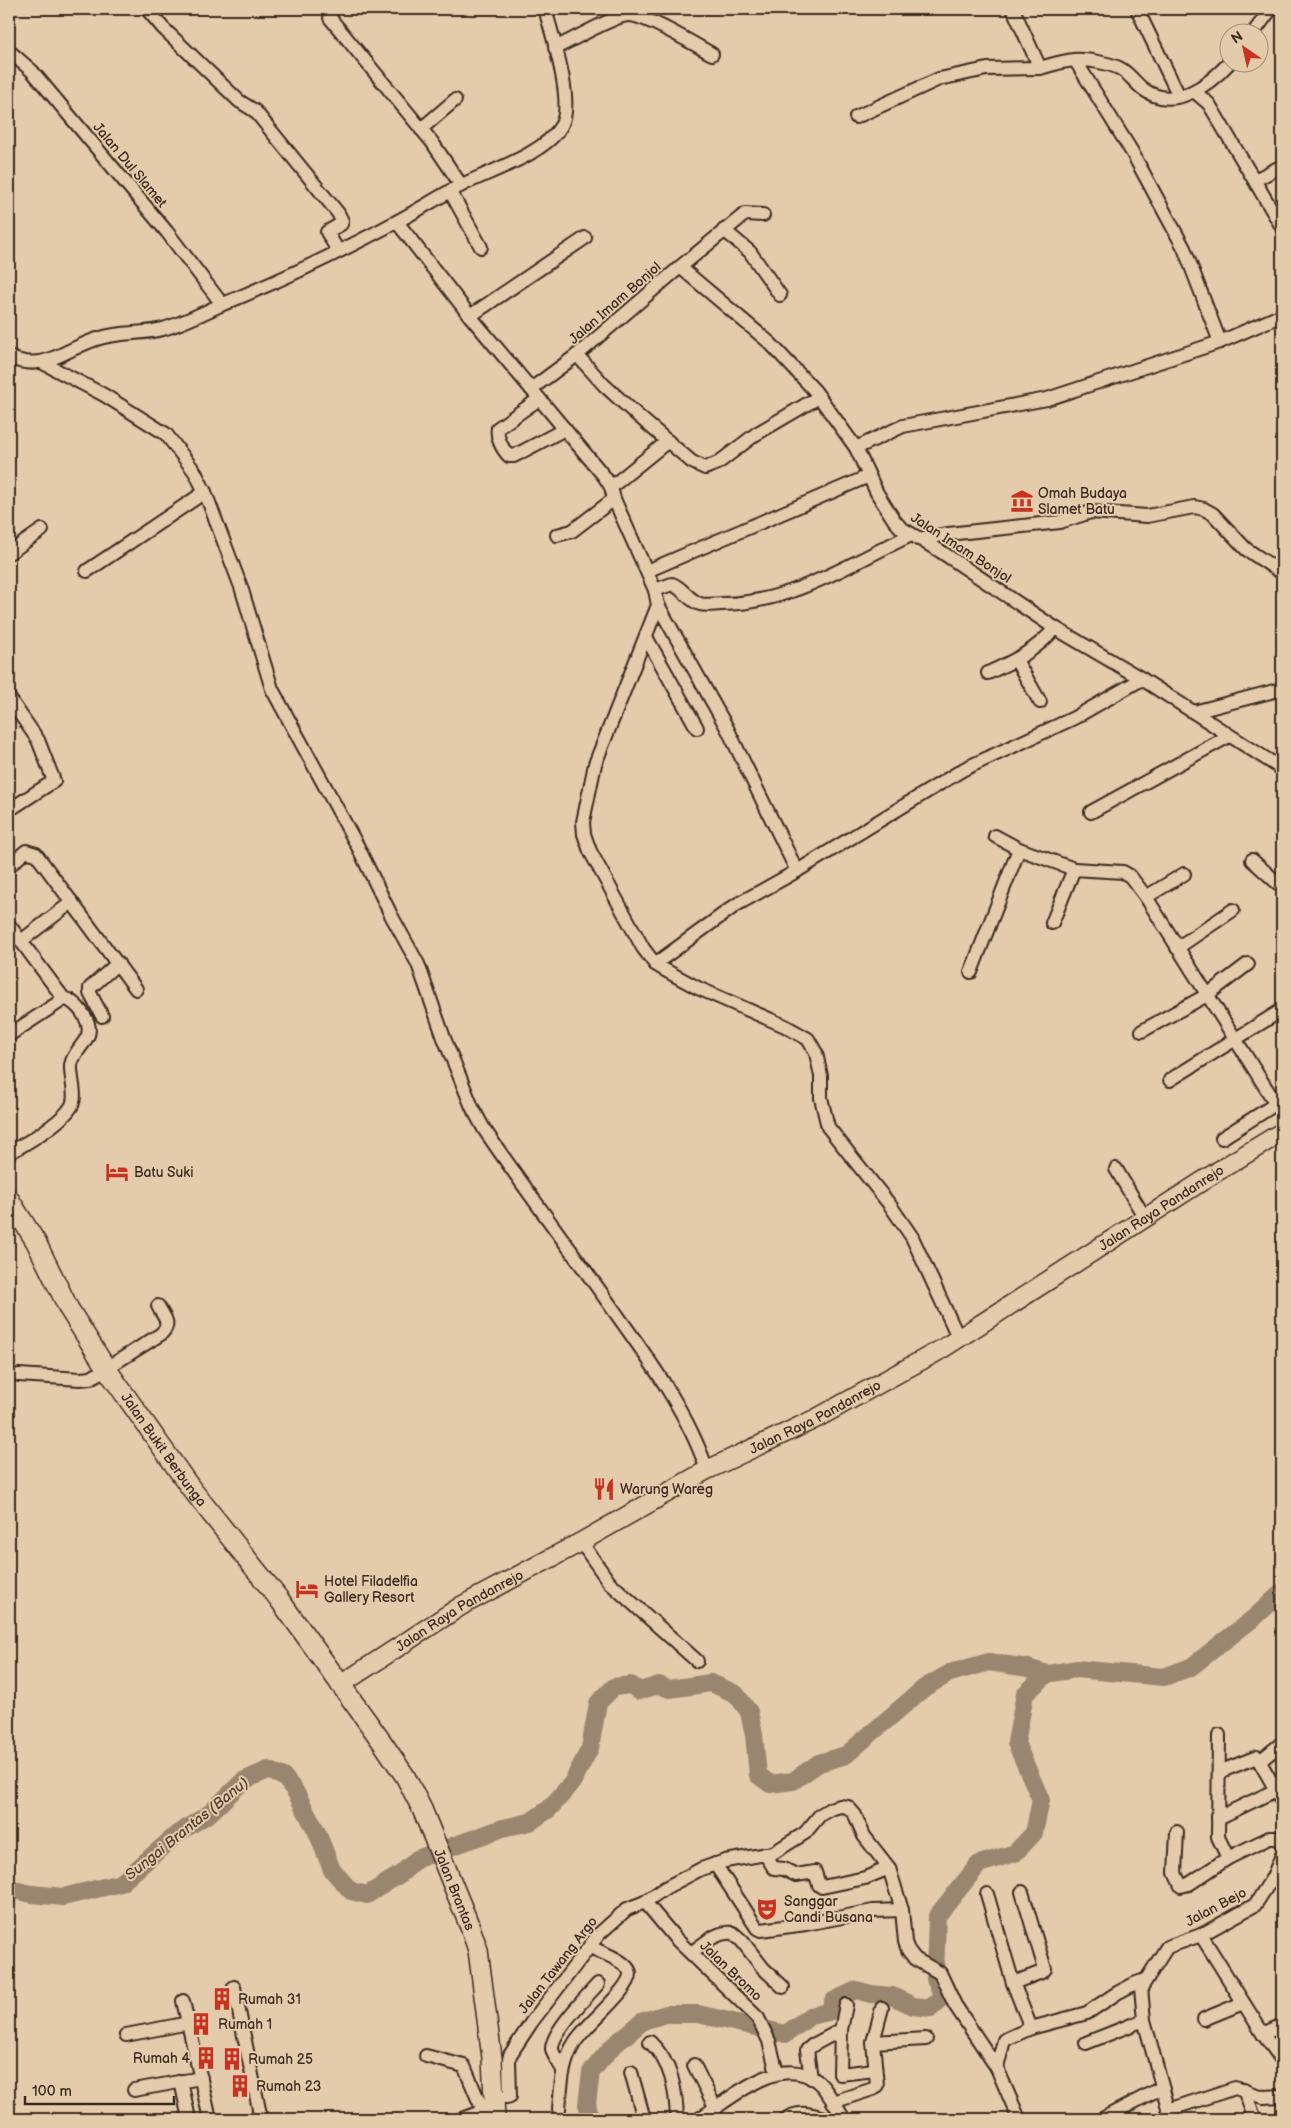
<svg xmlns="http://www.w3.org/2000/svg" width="1291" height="2128" viewBox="0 0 1291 2128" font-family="'Balsamiq Sans',sans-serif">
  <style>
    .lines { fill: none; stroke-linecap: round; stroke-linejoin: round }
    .river { stroke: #9a866e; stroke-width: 18 }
    .street-casing { stroke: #3b2a1e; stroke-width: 16 }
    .secondary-casing { stroke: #3b2a1e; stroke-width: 21 }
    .primary-casing { stroke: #3b2a1e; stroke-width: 22 }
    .street { stroke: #e4cbac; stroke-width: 12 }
    .secondary { stroke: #e4cbac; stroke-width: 18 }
    .primary { stroke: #e4cbac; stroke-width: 19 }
    .labels { text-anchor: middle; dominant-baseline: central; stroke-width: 4; stroke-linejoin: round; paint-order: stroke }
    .street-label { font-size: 14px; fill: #3b2a1e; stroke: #e4cbac }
    .poi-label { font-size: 14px; fill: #3b2a1e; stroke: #e4cbac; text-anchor: start }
    .water-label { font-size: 15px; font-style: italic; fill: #4e3c2e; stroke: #e4cbac }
  </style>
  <rect width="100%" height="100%" fill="#e4cbac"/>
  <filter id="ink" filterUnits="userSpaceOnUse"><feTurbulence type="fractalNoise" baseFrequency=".02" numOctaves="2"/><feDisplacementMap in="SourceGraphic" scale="10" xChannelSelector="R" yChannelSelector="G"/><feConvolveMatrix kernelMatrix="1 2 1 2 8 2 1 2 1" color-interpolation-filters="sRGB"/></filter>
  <g filter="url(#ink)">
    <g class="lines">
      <g class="river">
        <polyline points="9,1889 32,1894 63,1897 121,1883 177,1834 210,1813 243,1781 268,1770 284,1777 295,1791 317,1832 332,1870 351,1891 367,1895 402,1873 417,1859 503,1828 530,1822 549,1809 572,1783 590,1748 598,1703 614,1687 631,1685 639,1691 659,1685 669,1689 711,1683 736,1694 749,1712 754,1735 758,1775 770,1784 793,1781 819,1763 846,1755 924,1688 950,1673 989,1662 1028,1668 1047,1674"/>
        <polyline points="591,2119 587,2104 591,2072 612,2047 643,2021 666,2014 698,2014 786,2034 810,2016 829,2012 833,2001 856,1990 871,1994 892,1996 913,2006 931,2008 943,1997 935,1979 937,1916 979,1864 1015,1853 1034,1833 1041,1800 1016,1743 1025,1694 1047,1674 1076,1669 1164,1677 1191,1667 1255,1617 1282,1592"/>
      </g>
      <defs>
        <g id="street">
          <polyline points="147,9 163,28 239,101 255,111 338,213 342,221 341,224 327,232 338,251"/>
          <polyline points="331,9 330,18 432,142 461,185"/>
          <path d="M1013,9L1040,68C1051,65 1063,61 1074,60C1087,59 1108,63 1119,68C1128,72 1135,83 1143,89C1174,112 1209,85 1230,62"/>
          <polyline points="1137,9 1179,96"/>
          <polyline points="1254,32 1271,9"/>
          <path d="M555,48C571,41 613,16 628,15C645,14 695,45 712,54"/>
          <polyline points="9,51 32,71 167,232 222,304"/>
          <polyline points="1075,60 1132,152 1184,248 1220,342"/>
          <polyline points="1195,92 1209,104 1282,227"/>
          <polyline points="856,117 939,79 987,69 1040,68"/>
          <polyline points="421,129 455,100"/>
          <polyline points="1255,180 1282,166"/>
          <polyline points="450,191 481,247"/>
          <polyline points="397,222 470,316 604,476 611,487 614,499 655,590 658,605 595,764 583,822 584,834 590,851 643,948 655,964 663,969 698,988 785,1026 808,1039 816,1053 821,1076 821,1098 828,1127 890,1205 912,1237 959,1339"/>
          <polyline points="724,230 750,252 780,295"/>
          <polyline points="680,267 745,214 763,215"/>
          <polyline points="470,316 585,238"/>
          <polyline points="577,355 604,385 637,415 692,462 705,468 718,463 756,434 819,397"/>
          <path d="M9,357C46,375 68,345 104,337C123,332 144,334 163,329C184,323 203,313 223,304C282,280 340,252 396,222C418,211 439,196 462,185C490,171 545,154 561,126C575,103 552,35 545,9"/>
          <path d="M43,363L104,395L166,434L195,472L205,492L241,587L272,689L358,847L391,915L418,964L444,1038L472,1107L484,1129C526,1191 572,1251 615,1312C650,1361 688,1413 707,1470"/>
          <polyline points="531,389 577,355 680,267 770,343 815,391 856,448 877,493 894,520 901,528 940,551 1055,628 1142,679 1282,769"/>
          <path d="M539,399L498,428C496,437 502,449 509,456H514L565,429"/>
          <polyline points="856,448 903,426 1047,399 1220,342 1282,315"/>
          <polyline points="611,487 668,441"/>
          <polyline points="557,535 572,531 614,499"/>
          <polyline points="918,539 948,534 1060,522 1091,512 1147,516 1194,507 1204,509 1213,514 1246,549 1282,573"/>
          <polyline points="9,553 42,530"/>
          <polyline points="87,571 205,492"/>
          <polyline points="647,571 869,476"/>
          <path d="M655,590L672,584C683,588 688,600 700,604C706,606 715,604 722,604C790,604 851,563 911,535"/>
          <polyline points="658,605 727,728 797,871 964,769 1074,718 1142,679"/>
          <polyline points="646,637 697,728"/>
          <polyline points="1016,660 1040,702"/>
          <path d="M988,673C1014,661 1037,650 1055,628"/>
          <polyline points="9,698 38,740 54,781 9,810"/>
          <polyline points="1194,712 1282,689"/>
          <polyline points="1091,812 1229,736"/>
          <polyline points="1019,849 1074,869"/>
          <polyline points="1252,860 1282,887"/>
          <polyline points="9,866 26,851 36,854 136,989"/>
          <polyline points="1146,897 1184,874"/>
          <polyline points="1052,923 1074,869 1123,872 1130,876 1146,897 1276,1104"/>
          <polyline points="9,925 64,999"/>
          <polyline points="21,941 72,902"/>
          <polyline points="1177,948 1233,910"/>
          <polyline points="655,964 736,905 797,871"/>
          <polyline points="971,972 1019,849 995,836"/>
          <polyline points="102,1016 90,993 90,988 118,963"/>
          <polyline points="1142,1031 1207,995 1248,964"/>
          <path d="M9,1035L64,999L69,1000C80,1007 95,1025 86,1039C81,1048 73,1054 71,1065C70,1078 78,1097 71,1107C61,1123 25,1144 9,1153"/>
          <polyline points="1170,1080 1282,1010"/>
          <polyline points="1222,1138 1282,1100"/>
          <polyline points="1116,1169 1145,1218"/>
          <path d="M19,1375L80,1379L91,1378L161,1334C172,1323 164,1318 158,1306"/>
          <polyline points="581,1542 609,1582 697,1661"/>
          <polyline points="1219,1735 1218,1837 1228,1858 1269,1838 1277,1838 1282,1842"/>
          <polyline points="1260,1761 1282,1743"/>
          <polyline points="1219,1772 1257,1757 1276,1790"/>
          <polyline points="1218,1818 1276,1790 1282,1801"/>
          <polyline points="1177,1832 1175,1873 1181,1886 1189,1884 1228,1858"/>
          <polyline points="765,1854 774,1868 784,1869 796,1875 815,1872 819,1885 822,1887 865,1878 889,1868"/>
          <polyline points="715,1864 757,1928 761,1930 806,1924 873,1911 902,1910"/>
          <polyline points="987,1894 1013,1983 1031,2028 1087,2013 1117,1993 1134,1984 1145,1980"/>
          <polyline points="645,1902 676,1939 758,2018 769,2041 777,2073"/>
          <polyline points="1201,1935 1263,2034 1282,2060"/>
          <path d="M691,1953C704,1944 716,1931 733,1933L742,1941L763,1968L783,1987"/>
          <polyline points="1013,1983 1042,1972 1045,1969 1022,1892"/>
          <polyline points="234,1987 261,2119"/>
          <polyline points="183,2001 210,2119"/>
          <polyline points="846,2005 841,2030 840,2074 875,2070"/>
          <polyline points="1204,2019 1243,2003"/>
          <polyline points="1263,2034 1282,2025"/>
          <polyline points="126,2035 189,2023"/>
          <path d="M650,2042C672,2063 676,2090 677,2119"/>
          <polyline points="873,2042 926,2039"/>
          <polyline points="1086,2043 1144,2020"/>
          <polyline points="426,2056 464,2066 483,2111"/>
          <polyline points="694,2065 716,2109"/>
          <polyline points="997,2068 1004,2040 1031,2028"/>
          <path d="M563,2070C560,2064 553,2056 552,2049C551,2033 587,1996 598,1984"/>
          <polyline points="631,2072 644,2119"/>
          <polyline points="811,2078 807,2050 813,2045 841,2030"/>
          <polyline points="181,2081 189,2119"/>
          <polyline points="134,2090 201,2078"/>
          <polyline points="1244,2090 1255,2119"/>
          <polyline points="494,2096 507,2097 510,2096 509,2060 510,2055 531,2023 599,1934 627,1909 645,1902 665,1888 701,1869 725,1861 773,1853 805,1833 820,1815 830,1809 840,1806 848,1807 855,1815 864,1836 889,1868 902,1910 905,1942 908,1950 915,1959 940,1973 955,2005 997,2068 1019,2119"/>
          <polyline points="833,2102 873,2089 877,2085 873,2042 882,2008"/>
          <path d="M559,2109C561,2086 562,2062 575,2042C585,2025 630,1990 630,1974C630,1962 600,1952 590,1947"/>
          <polyline points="1168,2110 1235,2088 1263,2097 1282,2096"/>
          <polyline points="462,2119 490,2109"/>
          <path d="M699,2119C731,2099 779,2053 817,2081C828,2090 836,2107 844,2119"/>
          <path d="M786,2119C800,2109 815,2116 830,2119"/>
          <polyline points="1102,2119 1161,2088"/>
          <polyline points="1171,2119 1144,2020 1141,1988 1167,1947 1201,1935 1255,1905 1273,1877 1282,1855"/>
        </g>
        <g id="secondary">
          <path id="s1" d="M340,1685L461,1606L581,1542L707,1470L817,1418L942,1349L1218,1171L1282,1132"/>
        </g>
        <g id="primary">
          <path id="s2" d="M9,1199L36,1242L69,1309L106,1368L190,1487L279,1599L382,1742L405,1776L422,1809L470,1927L478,1950L492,2058L495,2119"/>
        </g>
      </defs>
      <use href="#street" class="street-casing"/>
      <use href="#secondary" class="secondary-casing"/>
      <use href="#primary" class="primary-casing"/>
      <use href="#street" class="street"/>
      <use href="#secondary" class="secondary"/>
      <use href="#primary" class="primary"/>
    </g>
  </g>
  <defs>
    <symbol id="museum-bare" viewBox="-9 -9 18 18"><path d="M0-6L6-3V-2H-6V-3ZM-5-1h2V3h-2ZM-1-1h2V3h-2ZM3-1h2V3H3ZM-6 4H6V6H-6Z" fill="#c8321e" stroke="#e4cbac" stroke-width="2.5" paint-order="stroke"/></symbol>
    <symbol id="hotel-bare" viewBox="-9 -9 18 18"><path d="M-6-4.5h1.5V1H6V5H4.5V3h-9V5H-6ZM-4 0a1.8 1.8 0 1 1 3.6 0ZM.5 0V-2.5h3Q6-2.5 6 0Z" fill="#c8321e" stroke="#e4cbac" stroke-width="2.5" paint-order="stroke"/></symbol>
    <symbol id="restaurant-bare" viewBox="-9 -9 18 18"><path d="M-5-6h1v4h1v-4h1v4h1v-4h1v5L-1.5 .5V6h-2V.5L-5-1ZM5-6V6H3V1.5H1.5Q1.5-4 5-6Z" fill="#c8321e" stroke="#e4cbac" stroke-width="2.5" paint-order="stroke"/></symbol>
    <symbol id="theatre-bare" viewBox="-9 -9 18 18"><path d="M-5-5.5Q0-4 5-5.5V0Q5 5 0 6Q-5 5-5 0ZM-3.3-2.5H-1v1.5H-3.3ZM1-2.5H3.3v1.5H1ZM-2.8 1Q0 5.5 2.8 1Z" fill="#c8321e" stroke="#e4cbac" stroke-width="2.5" paint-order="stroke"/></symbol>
    <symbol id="building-bare" viewBox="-9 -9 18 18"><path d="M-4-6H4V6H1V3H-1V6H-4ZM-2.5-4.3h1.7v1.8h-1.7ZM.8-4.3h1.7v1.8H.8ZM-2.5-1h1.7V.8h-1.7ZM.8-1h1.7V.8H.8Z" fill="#c8321e" stroke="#e4cbac" stroke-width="2.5" paint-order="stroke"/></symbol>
  </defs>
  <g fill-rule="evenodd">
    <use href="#museum-bare" x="1006" y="485" width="32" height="32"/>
    <use href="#hotel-bare" x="101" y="1156" width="32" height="32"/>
    <use href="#restaurant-bare" x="588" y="1473" width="32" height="32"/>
    <use href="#hotel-bare" x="291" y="1573" width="32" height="32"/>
    <use href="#theatre-bare" x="751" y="1893" width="32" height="32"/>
    <use href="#building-bare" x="206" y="1983" width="32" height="32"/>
    <use href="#building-bare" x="185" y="2008" width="32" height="32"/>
    <use href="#building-bare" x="190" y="2042" width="32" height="32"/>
    <use href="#building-bare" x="216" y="2043" width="32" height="32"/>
    <use href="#building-bare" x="224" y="2070" width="32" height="32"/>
  </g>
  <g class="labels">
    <g class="street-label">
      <text transform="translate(130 165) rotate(50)">Jalan Dul Slamet</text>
      <text transform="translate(615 303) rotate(-41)">Jalan Imam Bonjol</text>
      <text transform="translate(961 548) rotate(33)">Jalan Imam Bonjol</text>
      <text stroke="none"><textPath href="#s1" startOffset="951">Jalan Raya Pandanrejo</textPath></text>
      <text stroke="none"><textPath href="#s1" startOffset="546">Jalan Raya Pandanrejo</textPath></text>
      <text stroke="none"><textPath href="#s2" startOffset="295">Jalan Bukit Berbunga</textPath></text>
      <text stroke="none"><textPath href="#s1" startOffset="141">Jalan Raya Pandanrejo</textPath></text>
      <text stroke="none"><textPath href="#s2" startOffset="825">Jalan Brantas</textPath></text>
      <text transform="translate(1216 1907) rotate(-28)">Jalan Bejo</text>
      <text transform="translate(558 1965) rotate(-52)">Jalan Tawang Argo</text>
      <text transform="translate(731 1971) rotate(44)">Jalan Bromo</text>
    </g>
    <g class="poi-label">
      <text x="1038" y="493">Omah Budaya<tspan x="1038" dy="16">Slamet Batu</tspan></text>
      <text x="134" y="1172">Batu Suki</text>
      <text x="620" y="1489">Warung Wareg</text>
      <text x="324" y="1581">Hotel Filadelfia<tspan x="324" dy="16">Gallery Resort</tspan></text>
      <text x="784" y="1901">Sanggar<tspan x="784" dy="16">Candi Busana</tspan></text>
      <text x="238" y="1999">Rumah 31</text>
      <text x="218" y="2024">Rumah 1</text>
      <text x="190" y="2058" text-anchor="end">Rumah 4</text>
      <text x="248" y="2059">Rumah 25</text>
      <text x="256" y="2086">Rumah 23</text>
    </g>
    <g class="water-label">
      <text transform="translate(187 1829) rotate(-39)">Sungai Brantas (Banu)</text>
    </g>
  </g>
  <rect width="1291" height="2128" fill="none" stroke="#e4cbac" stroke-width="30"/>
  <rect x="15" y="15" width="1261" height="2098" fill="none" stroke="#3b2a1e" stroke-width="2" filter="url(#ink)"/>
  <g transform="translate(1244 48) rotate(326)"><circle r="24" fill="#e4cbac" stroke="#a08b73"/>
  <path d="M0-4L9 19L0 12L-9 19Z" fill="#c8321e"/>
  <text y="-8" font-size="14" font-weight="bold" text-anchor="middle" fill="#3b2a1e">N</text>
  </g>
  <path d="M25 2096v8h149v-8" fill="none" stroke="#3b2a1e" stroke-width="2.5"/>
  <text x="32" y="2096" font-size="15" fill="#3b2a1e" stroke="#e4cbac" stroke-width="4" paint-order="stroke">100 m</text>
</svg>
